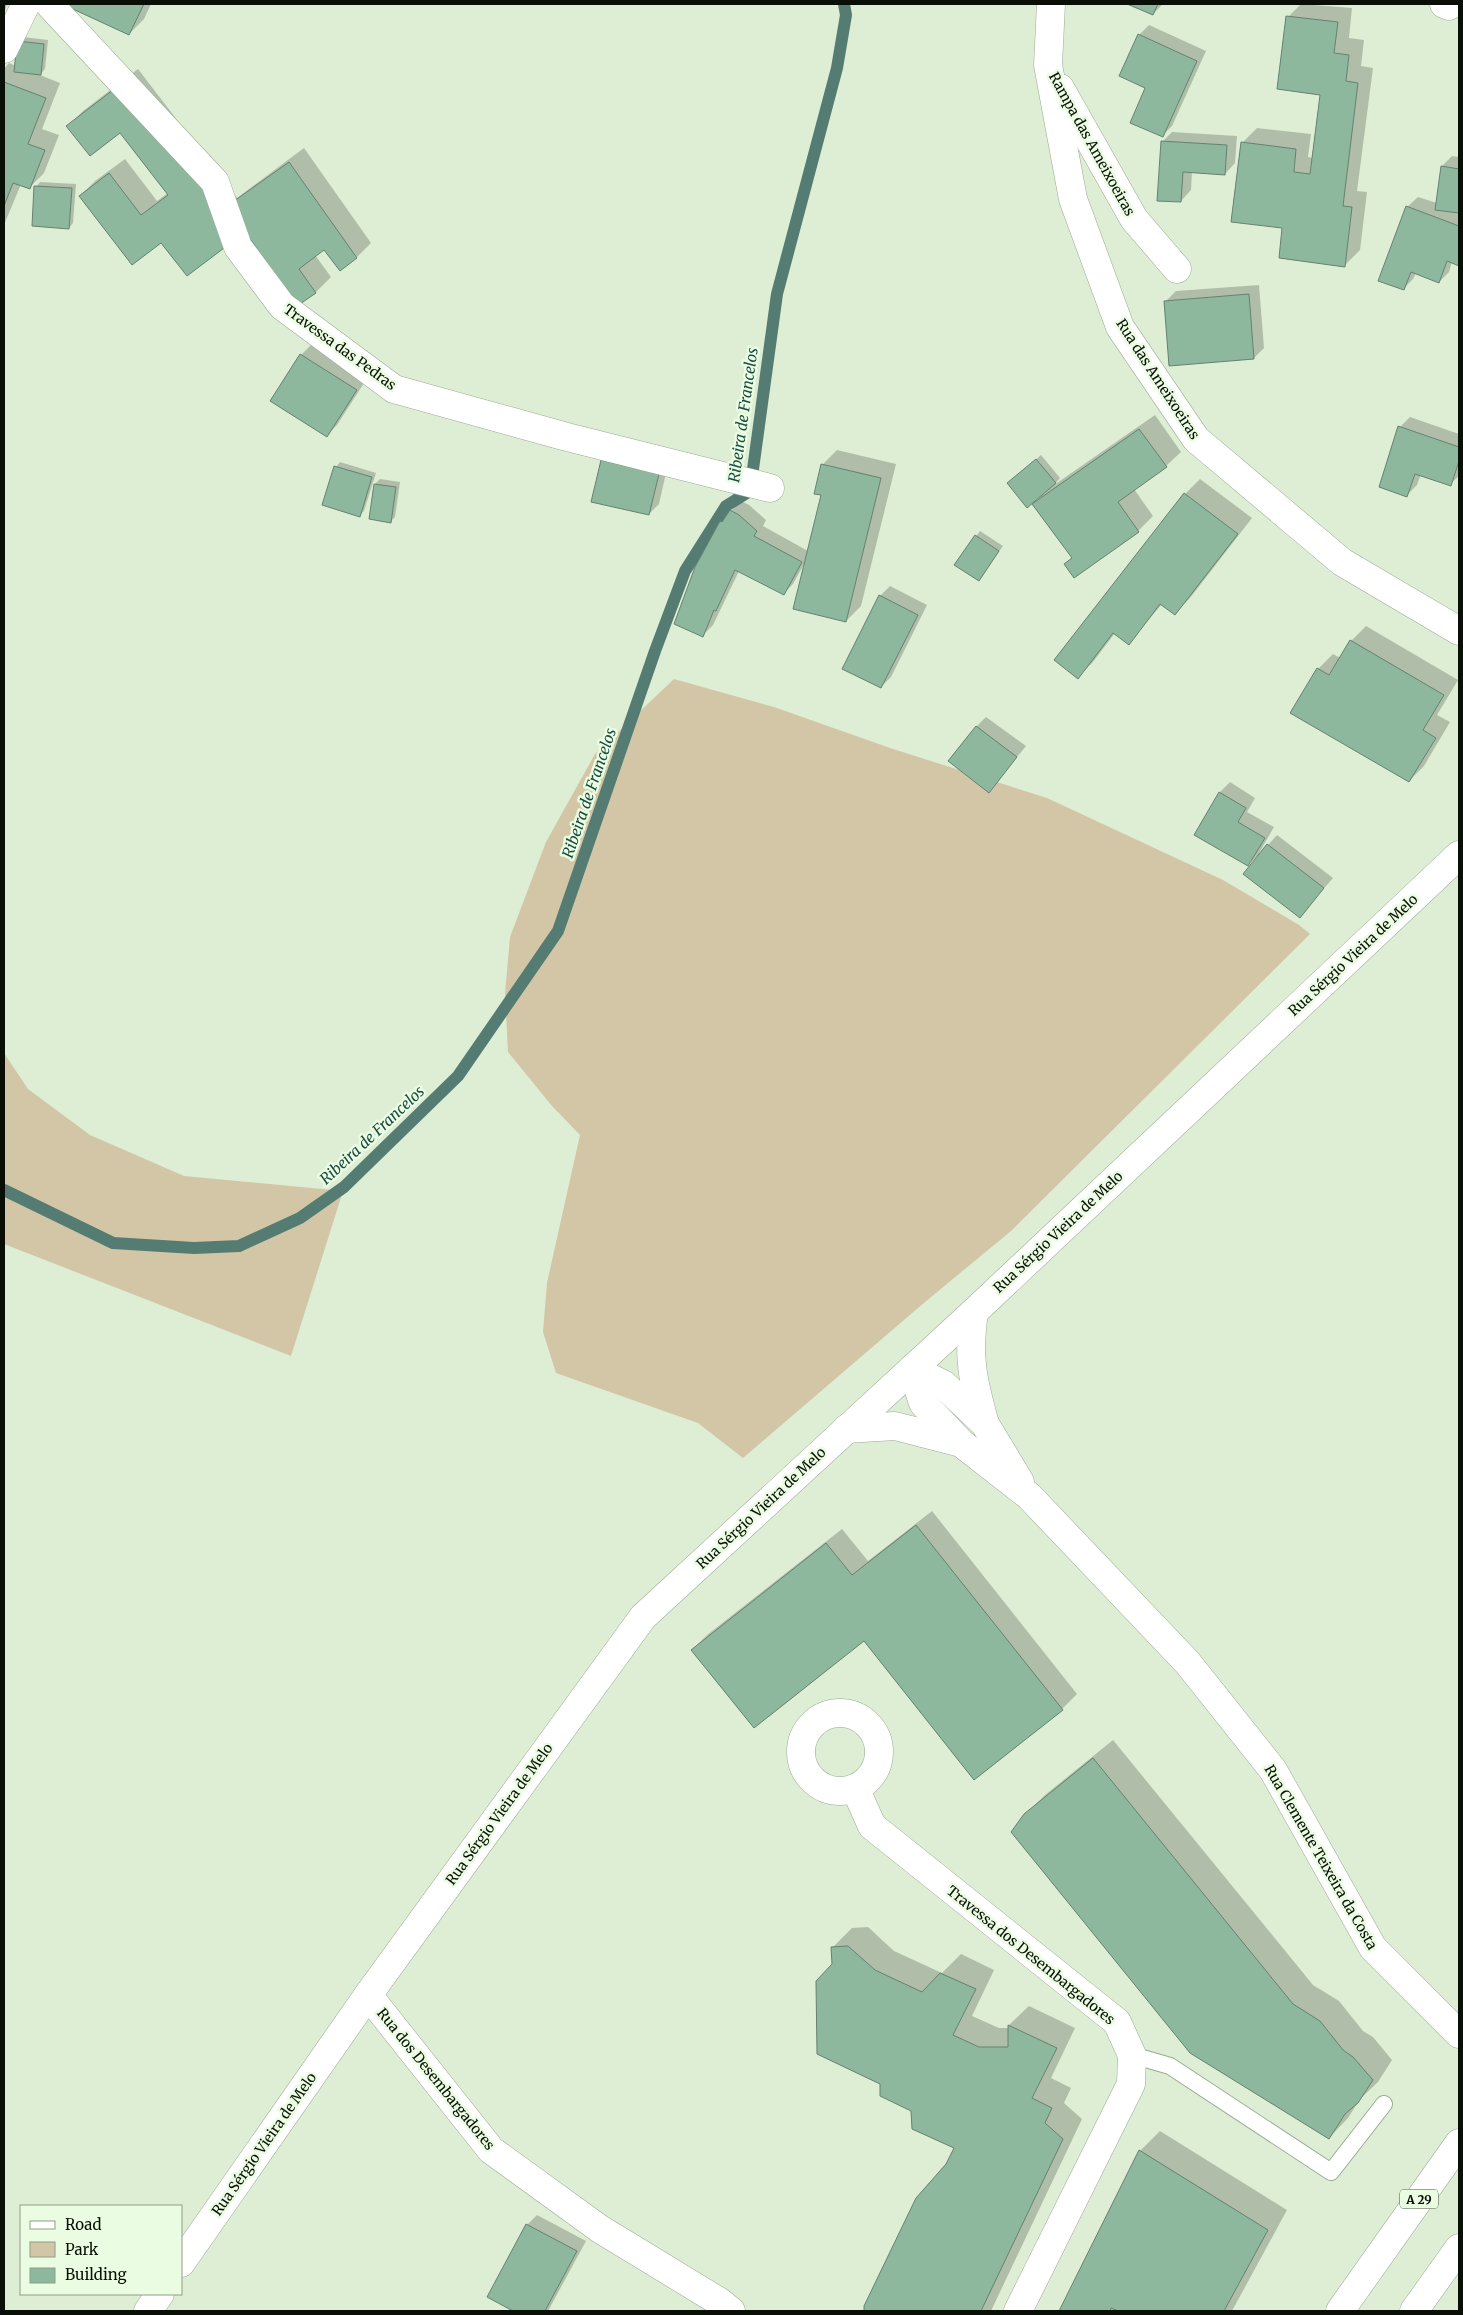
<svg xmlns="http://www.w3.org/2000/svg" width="1463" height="2315" viewBox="0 0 1463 2315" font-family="Merriweather,serif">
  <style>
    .green { fill: #d2c6a6 }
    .shadow { fill: #0003 }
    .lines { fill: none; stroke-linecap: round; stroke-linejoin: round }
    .stream { stroke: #557c72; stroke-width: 12 }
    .building { fill: #8db89e; stroke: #668171 }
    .service-casing { stroke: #9aab92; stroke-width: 18 }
    .minor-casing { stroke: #9aab92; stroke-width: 29 }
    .tertiary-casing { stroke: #9aab92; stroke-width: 29 }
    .secondary-casing { stroke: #9aab92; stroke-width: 29 }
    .motorway-casing { stroke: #9aab92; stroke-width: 29 }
    .service { stroke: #fff; stroke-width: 16 }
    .minor { stroke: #fff; stroke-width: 28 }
    .tertiary { stroke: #fff; stroke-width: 28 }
    .secondary { stroke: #fff; stroke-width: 28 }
    .motorway { stroke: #fff; stroke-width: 28 }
    .labels { text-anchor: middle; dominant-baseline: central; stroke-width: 5; stroke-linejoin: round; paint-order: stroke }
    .shield { fill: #eafce1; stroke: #4c5548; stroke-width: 1 }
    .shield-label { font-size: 12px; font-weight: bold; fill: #090e06 }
    .street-label { font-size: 14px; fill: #090e06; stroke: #eafce1 }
    .water-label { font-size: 15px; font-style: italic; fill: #1a4a42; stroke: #eafce1 }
  </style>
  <rect width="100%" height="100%" fill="#ddeed4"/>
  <g class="green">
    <polygon points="674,679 774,707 890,748 1047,798 1223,880 1299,925 1310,934 1011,1231 925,1302 743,1458 698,1423 556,1373 543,1332 547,1283 580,1135 552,1106 508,1052 505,994 510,937 546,842 595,754"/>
    <polygon points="4,1053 28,1089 90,1135 184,1176 343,1191 291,1356 4,1244"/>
  </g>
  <g class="shadow">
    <polygon points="4,4 7,4 4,14"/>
    <polygon points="65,4 151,4 144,19 129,34"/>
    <polygon points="1130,4 1163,4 1153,14"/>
    <polygon points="1301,4 1352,8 1349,38 1364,40 1361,66 1373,68 1357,191 1367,192 1360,250 1345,265 1284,227 1242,143 1257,128 1311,134 1308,157 1313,158 1321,93 1288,17"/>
    <polygon points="1149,25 1206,51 1172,126 1162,136 1147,87 1139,35"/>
    <polygon points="23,37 48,40 45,69 40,75 60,83 42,129 59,135 44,173 29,188 21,184 4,225 4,69 9,63 16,66"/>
    <polygon points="138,69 237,198 304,148 371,243 356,258 325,249 315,255 331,277 316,292 298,304 245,230 161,241 80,196 95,181 125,159 157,201 168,193 120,131 68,126 83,111"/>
    <polygon points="1172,132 1237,136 1235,163 1225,174 1192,172 1191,190 1181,201 1162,142"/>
    <polygon points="1452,156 1459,157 1459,265 1452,262 1449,272 1439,282 1416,273 1413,279 1403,289 1407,207 1418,197 1437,203 1442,166"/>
    <polygon points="40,182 76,184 73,223 69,228 36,187"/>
    <polygon points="1259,285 1264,348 1254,358 1166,301 1176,291"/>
    <polygon points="311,345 366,380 337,425 327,435 301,355"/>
    <polygon points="1155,415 1181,452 1166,466 1134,489 1153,516 1138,531 1074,576 1066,564 1072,557 1034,504 1041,497 1013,479 1041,455 1060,478 1054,485"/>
    <polygon points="1410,417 1459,434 1459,476 1450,484 1421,474 1417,485 1407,495 1400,427"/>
    <polygon points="613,450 668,464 659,504 649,514 602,460"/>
    <polygon points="837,450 896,464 861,606 846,621 804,564 793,584 783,594 739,571 713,625 703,635 721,522 741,501 749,505 766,520 763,526 808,551 822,494 822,465"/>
    <polygon points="340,462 376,473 364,511 359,516 336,467"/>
    <polygon points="380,479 400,482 395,517 390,522 375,484"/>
    <polygon points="1200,479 1252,518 1190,598 1175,613 1162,604 1129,643 1115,633 1093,662 1078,677 1055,660 1185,494"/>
    <polygon points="980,531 1003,546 979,579 956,564"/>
    <polygon points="890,586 927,605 891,677 881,687 880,596"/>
    <polygon points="1366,626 1458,680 1437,715 1450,722 1424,766 1409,781 1318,669 1333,654 1340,658 1351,641"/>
    <polygon points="986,717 1026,746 989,791 976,727"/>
    <polygon points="1230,782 1255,798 1247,812 1274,827 1258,855 1248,865 1220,792"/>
    <polygon points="1277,835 1333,878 1300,916 1268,845"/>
    <polygon points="932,1511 1077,1694 1062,1709 974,1778 864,1639 692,1650 707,1635 842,1529 868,1561"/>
    <polygon points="1113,1740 1313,1985 1339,2001 1363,2031 1373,2037 1392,2060 1378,2082 1360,2099 1348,2118 1329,2138 1025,1815 1045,1795"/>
    <polygon points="868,1927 894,1951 942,1973 961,1954 994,1970 972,2016 999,2028 1009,2028 1009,2025 1029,2006 1075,2028 1051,2078 1071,2088 1064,2103 1082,2119 991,2311 866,2311 866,2306 955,2148 881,2083 833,1964 833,1947 852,1928"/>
    <polygon points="1160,2131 1287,2210 1232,2311 1061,2311 1140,2151"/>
    <polygon points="537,2215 586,2241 548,2311 515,2311 488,2297 527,2225"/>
  </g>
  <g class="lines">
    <polyline class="stream" points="4,1190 113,1243 194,1248 239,1246 300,1218 344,1187 458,1076 558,931 655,651 685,571 726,506 750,491 777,294 837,68 846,15 844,4"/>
  </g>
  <g class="building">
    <polygon points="62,4 144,4 129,35"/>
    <polygon points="1127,4 1158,4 1153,15"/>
    <polygon points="1286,16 1338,22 1334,53 1349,55 1346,81 1358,83 1343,206 1352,207 1345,267 1279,258 1282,228 1231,222 1241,142 1296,149 1294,172 1310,174 1320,95 1277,89"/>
    <polygon points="1138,34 1197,61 1163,137 1130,123 1145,88 1119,76"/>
    <polygon points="17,41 44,44 41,75 14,72"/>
    <polygon points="4,82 46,98 28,144 45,150 30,189 13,183 4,206"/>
    <polygon points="122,83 240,236 187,276 161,243 132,265 79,196 109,173 141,215 168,195 120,133 90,156 66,126"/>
    <polygon points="1161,141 1227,145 1225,175 1183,172 1181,202 1157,201"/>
    <polygon points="289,162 357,258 340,271 324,250 299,269 316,293 297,306 227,206"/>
    <polygon points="1441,166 1459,169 1459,213 1435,210"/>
    <polygon points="34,186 72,188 69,229 32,226"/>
    <polygon points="1406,206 1459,226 1459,266 1447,261 1439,283 1411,272 1404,290 1378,281"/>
    <polygon points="1249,294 1254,359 1169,366 1164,301"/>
    <polygon points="300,354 357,390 327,437 270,401"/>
    <polygon points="1398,426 1459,447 1459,461 1451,486 1415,474 1407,497 1379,487"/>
    <polygon points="1139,429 1167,467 1118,502 1139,532 1074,578 1064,564 1072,558 1032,504"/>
    <polygon points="1036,459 1056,483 1027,508 1007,483"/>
    <polygon points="601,460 659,474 649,515 591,502"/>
    <polygon points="821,464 881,478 846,622 793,609 821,495 814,494"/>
    <polygon points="334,466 372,477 360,517 322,505"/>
    <polygon points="374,484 396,487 391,523 369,519"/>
    <polygon points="1184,493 1238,534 1175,615 1160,604 1129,645 1113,633 1078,679 1054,660"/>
    <polygon points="730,510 739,515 757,531 754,536 802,562 784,595 735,570 716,611 714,610 703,637 674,624 695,567 720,521 722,522"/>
    <polygon points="975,535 999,551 979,581 954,565"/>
    <polygon points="879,595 918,615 881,688 842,669"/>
    <polygon points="1350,640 1444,695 1423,730 1436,738 1409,782 1290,713 1317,668 1329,675"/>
    <polygon points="976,726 1017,757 989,793 948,761"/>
    <polygon points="1219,792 1246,808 1238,822 1265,838 1248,866 1194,835"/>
    <polygon points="1267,844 1324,888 1300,918 1243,874"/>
    <polygon points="916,1525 1063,1710 974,1780 864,1641 754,1728 691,1650 826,1543 852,1575"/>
    <polygon points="1093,1758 1293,2004 1320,2021 1343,2050 1353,2057 1373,2080 1358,2103 1345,2114 1329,2139 1190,2053 1011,1832 1024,1814"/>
    <polygon points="848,1946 875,1970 922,1992 940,1973 976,1989 953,2035 979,2047 1008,2047 1008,2025 1057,2048 1032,2098 1052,2108 1045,2123 1063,2139 981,2311 864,2311 864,2306 916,2198 946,2164 954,2148 912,2129 911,2111 880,2096 880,2084 817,2054 816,1981 832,1964 831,1947"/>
    <polygon points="1139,2150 1268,2230 1224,2311 1118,2311 1111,2308 1110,2311 1059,2311"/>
    <polygon points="526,2224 577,2251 545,2311 513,2311 487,2297"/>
  </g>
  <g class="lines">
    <defs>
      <polyline id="service" points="1132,2055 1170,2066 1331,2172 1384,2104"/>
      <g id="minor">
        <polyline points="49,4 215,182 238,247 282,306 394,389 567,437 770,488"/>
        <polyline points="1051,4 1048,65 1073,199 1120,327 1196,439 1342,562 1459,631"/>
        <polyline points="1444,4 1449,6"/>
        <polyline points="4,49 26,4"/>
        <polyline points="1060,88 1134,219 1177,269"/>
        <circle cx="840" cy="1752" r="39"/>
        <polyline points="855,1788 872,1826 1117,2022 1132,2055 1131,2084 1018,2311"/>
        <polyline points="368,1995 491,2150 600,2229 720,2302 731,2311"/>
      </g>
      <g id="tertiary">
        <path d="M974,1312C967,1357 973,1381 985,1424"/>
        <polyline points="912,1369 923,1403 961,1443 1029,1496 1187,1662 1273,1770 1373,1948 1459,2034"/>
        <polyline points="912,1369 943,1384 985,1424 1020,1482"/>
        <polyline points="846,1429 895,1426 961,1443"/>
      </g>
      <g id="secondary">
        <polyline points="181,2263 368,1995 643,1617 974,1312 1459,855"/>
        <polyline points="148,2311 160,2294"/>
      </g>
      <g id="motorway">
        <polyline points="1340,2311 1459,2143"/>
        <polyline points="1414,2311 1459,2248"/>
      </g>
    </defs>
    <use href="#service" class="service-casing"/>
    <use href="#minor" class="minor-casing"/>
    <use href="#tertiary" class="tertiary-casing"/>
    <use href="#secondary" class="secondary-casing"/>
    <use href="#motorway" class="motorway-casing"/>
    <use href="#service" class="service"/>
    <use href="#minor" class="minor"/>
    <use href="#tertiary" class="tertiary"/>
    <use href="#secondary" class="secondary"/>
    <use href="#motorway" class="motorway"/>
  </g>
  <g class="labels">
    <rect class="shield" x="1400" y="2189.5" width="38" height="19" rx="4"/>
    <g class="shield-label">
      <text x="1419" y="2199">A 29</text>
    </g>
    <g class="street-label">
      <text transform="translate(1092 144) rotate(61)">Rampa das Ameixoeiras</text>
      <text transform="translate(340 347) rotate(36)">Travessa das Pedras</text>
      <text transform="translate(1158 379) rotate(57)">Rua das Ameixoeiras</text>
      <text transform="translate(1353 955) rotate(-43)">Rua Sérgio Vieira de Melo</text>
      <text transform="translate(1058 1232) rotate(-43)">Rua Sérgio Vieira de Melo</text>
      <text transform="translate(761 1508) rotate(-43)">Rua Sérgio Vieira de Melo</text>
      <text transform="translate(499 1814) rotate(-54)">Rua Sérgio Vieira de Melo</text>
      <text transform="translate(1321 1857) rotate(60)">Rua Clemente Teixeira da Costa</text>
      <text transform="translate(1031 1955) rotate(39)">Travessa dos Desembargadores</text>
      <text transform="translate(436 2079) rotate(51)">Rua dos Desembargadores</text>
      <text transform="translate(264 2144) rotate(-55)">Rua Sérgio Vieira de Melo</text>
    </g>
    <g class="water-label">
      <text transform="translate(743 415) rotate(-82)">Ribeira de Francelos</text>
      <text transform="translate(589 793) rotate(-71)">Ribeira de Francelos</text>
      <text transform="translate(372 1135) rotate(-43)">Ribeira de Francelos</text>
    </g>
  </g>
  <rect width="1463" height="2315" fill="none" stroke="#090e06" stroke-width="10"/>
  <rect x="20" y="2205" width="162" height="90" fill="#eafce1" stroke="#909d89"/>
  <rect x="30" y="2221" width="25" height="8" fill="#ffffff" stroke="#909d89"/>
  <text x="65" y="2230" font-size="15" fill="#090e06">Road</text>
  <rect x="30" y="2242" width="25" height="15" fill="#d2c6a6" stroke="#909d89"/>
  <text x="65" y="2255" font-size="15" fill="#090e06">Park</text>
  <rect x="30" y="2268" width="25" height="15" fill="#8db89e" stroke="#909d89"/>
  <text x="65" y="2280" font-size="15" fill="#090e06">Building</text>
</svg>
